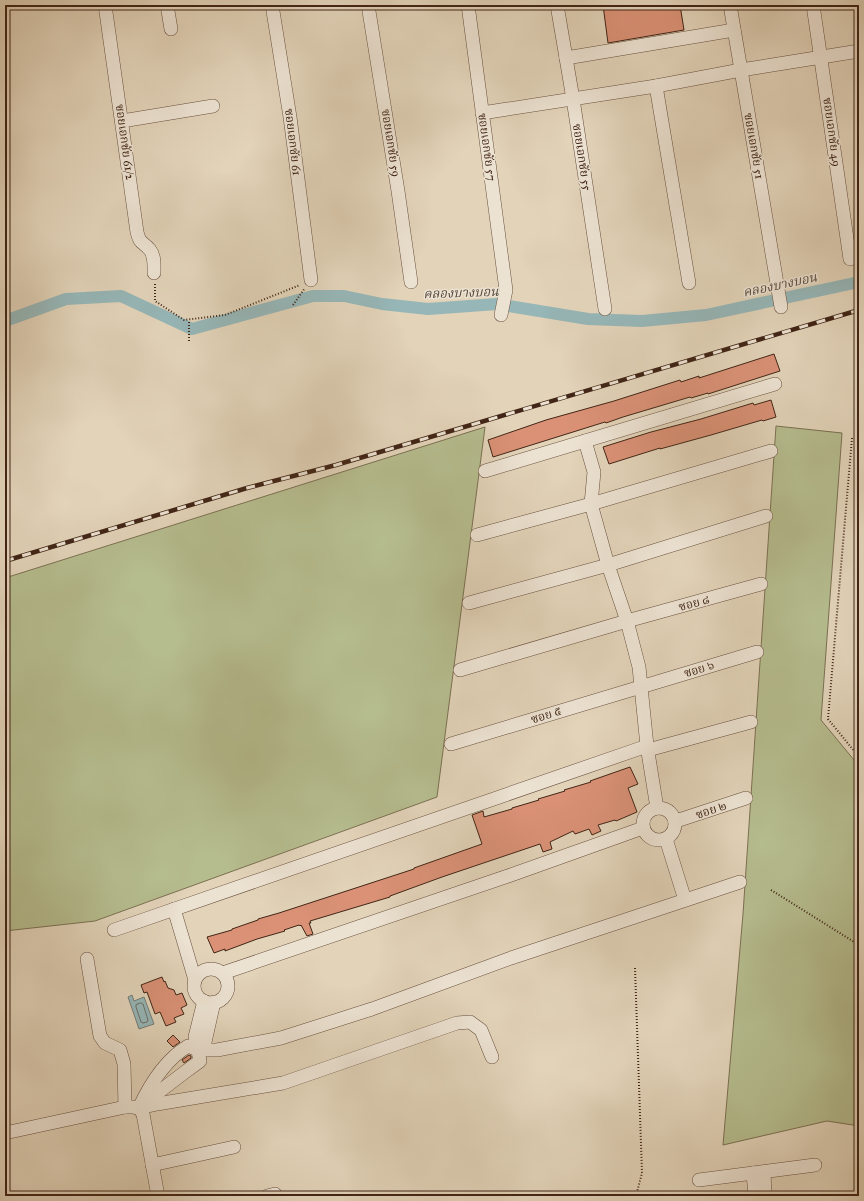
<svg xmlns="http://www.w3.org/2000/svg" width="864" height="1201" viewBox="0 0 864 1201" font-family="'IM FELL Great Primer','Noto Serif Thai',serif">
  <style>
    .green { fill: #b5bc8e; stroke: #7b7052 }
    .water { fill: #96b6b7; stroke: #747c77 }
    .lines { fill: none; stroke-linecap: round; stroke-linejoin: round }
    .shore { stroke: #6c6e66; stroke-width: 1 }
    .canal { stroke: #96b6b7; stroke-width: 12 }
    .building { fill: #da9176; stroke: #412516 }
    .minor-casing { stroke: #69503f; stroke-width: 14 }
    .path { stroke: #412516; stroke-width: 2; stroke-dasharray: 1 2; stroke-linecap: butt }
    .minor { stroke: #ece2d2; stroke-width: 13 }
    .rail-casing { stroke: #412516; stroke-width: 4.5 }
    .rail { stroke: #ece2d2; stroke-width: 3; stroke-dasharray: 9; stroke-linecap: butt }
    .labels { text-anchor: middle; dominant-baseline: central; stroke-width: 3; stroke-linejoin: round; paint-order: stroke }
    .street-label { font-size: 12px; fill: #412516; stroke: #ece2d2 }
    .water-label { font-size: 13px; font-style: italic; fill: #56493e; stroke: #ece2d2 }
  </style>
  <rect width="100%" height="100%" fill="#e2d3b9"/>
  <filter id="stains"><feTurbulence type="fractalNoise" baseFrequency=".005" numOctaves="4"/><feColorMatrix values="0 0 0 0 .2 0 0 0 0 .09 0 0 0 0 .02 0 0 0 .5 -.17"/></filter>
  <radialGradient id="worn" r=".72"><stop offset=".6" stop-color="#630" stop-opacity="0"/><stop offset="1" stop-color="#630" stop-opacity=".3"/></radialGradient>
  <g class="green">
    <polygon points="776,426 842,433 821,720 859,766 859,1126 827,1121 723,1145 743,914"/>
    <polygon points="485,427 437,797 95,921 5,931 5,578"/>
  </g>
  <polygon class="water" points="132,995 134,1001 144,997 154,1024 139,1029 128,997"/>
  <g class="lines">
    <polygon class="shore" points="141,1003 143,1004 148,1020 147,1022 143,1023 141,1022 136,1007 136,1005"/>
    <polyline class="canal" points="5,321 66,299 121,296 192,329 313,296 344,296 382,304 428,309 497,304 588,319 642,321 706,315 859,282"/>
  </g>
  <g class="building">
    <polygon points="603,5 680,5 684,30 608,43"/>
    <polygon points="774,354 780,371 708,394 708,393 691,398 690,397 623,417 606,423 605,422 493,457 488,440 546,420 614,401 680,380 681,382 699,376 699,378"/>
    <polygon points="771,400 776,417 763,421 762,420 711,435 660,449 660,448 609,464 603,447 651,432 701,419 753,403 754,405"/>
    <polygon points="630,767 638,784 628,788 637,812 616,821 615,820 598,825 601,831 592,835 589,829 575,834 573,831 550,842 552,849 543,852 540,844 442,877 390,896 390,897 310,921 311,923 309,923 313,934 307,936 301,925 300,926 299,925 284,930 285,931 257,939 225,951 225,949 214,953 207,937 232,930 232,929 258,920 258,919 279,913 414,869 414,868 482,844 472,815 483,811 484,817 512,809 512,808 539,800 538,799 565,791 564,790 591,782 590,781"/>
    <polygon points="162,977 164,982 165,981 168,988 174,990 176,995 182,993 187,1005 181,1008 184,1014 174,1018 176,1022 166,1026 160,1012 155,1014 147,992 144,993 141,985"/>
    <polygon points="173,1035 180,1042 173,1047 167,1041"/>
    <polygon points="189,1055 191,1056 191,1058 184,1063 182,1060"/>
  </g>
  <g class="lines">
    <defs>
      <g id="minor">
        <path d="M105,5L137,232C140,245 143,241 150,250C155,256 154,266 154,273"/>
        <polyline points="167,5 171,29"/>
        <polyline points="272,5 290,117 311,280"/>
        <polyline points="368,5 398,191 411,282"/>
        <polyline points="468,5 506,290 501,315"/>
        <polyline points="557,5 573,99 605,309"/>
        <polyline points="730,5 781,307"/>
        <polyline points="813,5 850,259"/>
        <polyline points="566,58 734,30"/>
        <polyline points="656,86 689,283"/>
        <polyline points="482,113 656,86 741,70 859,51"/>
        <polyline points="122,121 213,106"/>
        <polyline points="585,441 594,472 591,504 608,565 627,621 639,667 647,746 657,808"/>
        <polyline points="485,471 775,384"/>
        <polyline points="477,535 591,504 771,451"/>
        <polyline points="469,603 608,565 766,516"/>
        <polyline points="460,670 627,621 761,584"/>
        <polyline points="451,744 757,652"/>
        <polyline points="648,750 751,722"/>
        <circle cx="659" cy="824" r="16"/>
        <polyline points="676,821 746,798"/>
        <polyline points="666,839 685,900"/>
        <polyline points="174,909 195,980"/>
        <polyline points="114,930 647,746"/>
        <polyline points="87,959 100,1036 105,1043 120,1050 124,1064 125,1107"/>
        <circle cx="211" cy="986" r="17"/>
        <polyline points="223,973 508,876 643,828"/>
        <polyline points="198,1050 205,1042 214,1002"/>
        <polyline points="143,1104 185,1072 200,1061 195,1037 204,1001"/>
        <path d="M139,1108C150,1084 165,1060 188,1046L198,1050H217L281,1038L372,1009L511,958L740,882"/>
        <polyline points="139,1108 143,1114 158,1196"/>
        <polyline points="5,1133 125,1107 133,1107 139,1108 157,1104 283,1083 457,1023 470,1022 481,1030 492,1057"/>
        <polyline points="152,1165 234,1147"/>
        <polyline points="764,1172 765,1196"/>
        <polyline points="753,1173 755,1196"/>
        <polyline points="699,1180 815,1165"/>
        <polyline points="267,1196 275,1194"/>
      </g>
    </defs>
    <use href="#minor" class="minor-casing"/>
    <g class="path">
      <polyline points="155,284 155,301 184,320 225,315 300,285"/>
      <polyline points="293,305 305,288"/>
      <polyline points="189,341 189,320"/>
      <polyline points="852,438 828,719 859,757"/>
      <polyline points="771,890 859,945"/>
      <polyline points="635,968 642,1173 636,1196"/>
    </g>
    <use href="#minor" class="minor"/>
    <defs>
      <polyline id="rail" points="5,561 247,488 336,465 859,310"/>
    </defs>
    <use href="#rail" class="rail-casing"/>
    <use href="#rail" class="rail"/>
  </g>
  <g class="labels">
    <g class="street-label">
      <text transform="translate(832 132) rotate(82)">ซอยเอกชัย 49</text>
      <text transform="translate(125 142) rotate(82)">ซอยเอกชัย 61/2</text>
      <text transform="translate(293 142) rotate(83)">ซอยเอกชัย 61</text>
      <text transform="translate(391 143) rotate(81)">ซอยเอกชัย 59</text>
      <text transform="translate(754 146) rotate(80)">ซอยเอกชัย 51</text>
      <text transform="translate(487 147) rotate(82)">ซอยเอกชัย 57</text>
      <text transform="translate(582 157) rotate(81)">ซอยเอกชัย 55</text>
      <text transform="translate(694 603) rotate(-15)">ซอย ๘</text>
      <text transform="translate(699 669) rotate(-17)">ซอย ๖</text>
      <text transform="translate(546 715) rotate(-17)">ซอย ๕</text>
      <text transform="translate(711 810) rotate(-19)">ซอย ๒</text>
    </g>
    <g class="water-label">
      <text transform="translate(780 285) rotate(-12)">คลองบางบอน</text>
      <text transform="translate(461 293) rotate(-2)">คลองบางบอน</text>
    </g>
  </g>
  <rect width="864" height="1201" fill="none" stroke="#e2d3b9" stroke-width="20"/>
  <rect x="6" y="6" width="852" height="1189" fill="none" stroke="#412516" stroke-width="2"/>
  <rect x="10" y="10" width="844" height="1181" fill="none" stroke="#412516"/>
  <rect width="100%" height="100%" filter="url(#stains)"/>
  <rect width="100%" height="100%" fill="url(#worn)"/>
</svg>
